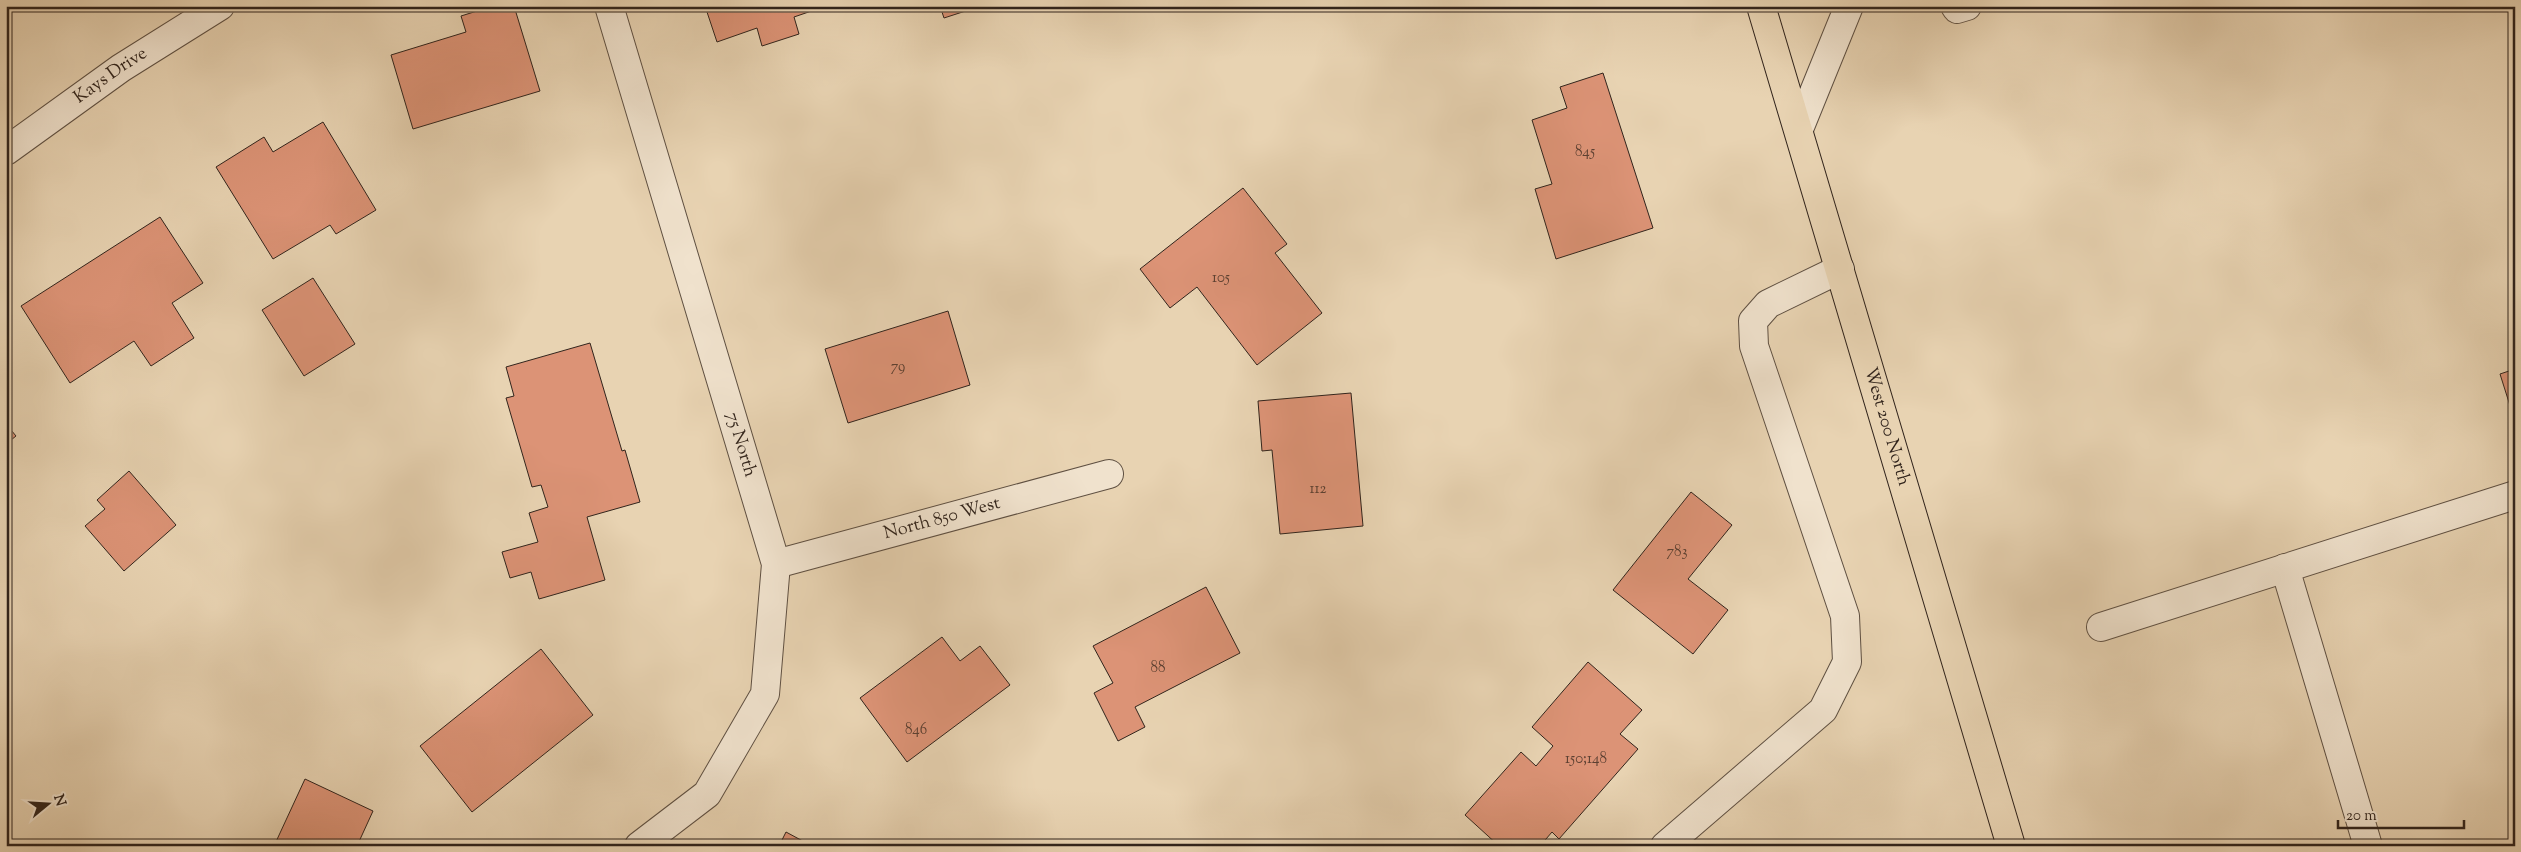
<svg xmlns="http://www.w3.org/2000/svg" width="2521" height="852" viewBox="0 0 2521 852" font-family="'Sorts Mill Goudy',serif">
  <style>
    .building { fill: #dc9376; stroke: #31241c }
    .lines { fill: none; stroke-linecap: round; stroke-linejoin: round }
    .minor-casing { stroke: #5f5042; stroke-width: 30 }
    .major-casing { stroke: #31241c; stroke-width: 30 }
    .minor { stroke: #f0e2cd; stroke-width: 28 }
    .major { stroke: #e8d3b2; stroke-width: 28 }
    .labels { text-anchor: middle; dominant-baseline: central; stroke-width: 5; stroke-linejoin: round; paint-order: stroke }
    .number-label { font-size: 15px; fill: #5c4032 }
    .street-label { font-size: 18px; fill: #31241c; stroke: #f0e2cd }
  </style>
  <rect width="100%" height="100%" fill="#e8d3b2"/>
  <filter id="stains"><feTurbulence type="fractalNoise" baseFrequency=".004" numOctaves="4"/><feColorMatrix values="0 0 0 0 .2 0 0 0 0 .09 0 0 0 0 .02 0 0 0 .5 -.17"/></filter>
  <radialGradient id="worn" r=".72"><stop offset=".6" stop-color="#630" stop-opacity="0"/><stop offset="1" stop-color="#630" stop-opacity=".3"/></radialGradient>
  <g class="building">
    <polygon points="493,6 514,6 540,91 413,129 391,55 466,32 461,16"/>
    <polygon points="705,6 826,6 794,17 799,34 762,46 757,28 717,42"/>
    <polygon points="940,6 981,6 944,18"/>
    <polygon points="1603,73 1653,228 1556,259 1535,189 1552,184 1532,120 1567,108 1560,87"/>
    <polygon points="323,122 376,210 336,234 330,225 273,259 216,167 264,137 273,152"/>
    <polygon points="1243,188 1287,244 1275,253 1322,313 1257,365 1197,287 1170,308 1140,269"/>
    <polygon points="160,217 203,283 172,303 194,338 151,366 134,341 70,383 21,306"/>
    <polygon points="313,278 355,344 304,376 262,310"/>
    <polygon points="948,311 970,385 848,423 825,349"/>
    <polygon points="590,343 622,451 625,450 640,502 587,517 605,580 539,599 531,572 510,578 502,552 538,542 529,513 548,507 541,485 532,487 506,398 514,396 506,367"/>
    <polygon points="2515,369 2515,411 2512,412 2500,374"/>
    <polygon points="1351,393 1363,526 1280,534 1272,450 1262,451 1258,401"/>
    <polygon points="6,424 16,436 6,444"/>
    <polygon points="129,471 176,525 124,571 85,526 105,509 97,500"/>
    <polygon points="1691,492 1732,525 1688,579 1728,610 1693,654 1613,590"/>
    <polygon points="1206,587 1240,653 1135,707 1145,727 1118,741 1094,693 1113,683 1093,646"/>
    <polygon points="942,637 960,661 980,646 1010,685 907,762 860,698"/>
    <polygon points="541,649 593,715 472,812 420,746"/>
    <polygon points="1588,662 1642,710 1620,734 1638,749 1559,839 1552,832 1540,846 1499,846 1465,815 1521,752 1536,766 1553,746 1532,727"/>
    <polygon points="305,779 373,811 357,846 274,846"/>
    <polygon points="786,832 812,846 779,846"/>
  </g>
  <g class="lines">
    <defs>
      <g id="minor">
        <path id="s1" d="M609,6L776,564L765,694L707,794L639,846"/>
        <polyline points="1955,6 1957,9 1967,6"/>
        <polyline points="1799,129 1849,6"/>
        <path id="s2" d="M6,151L121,68L220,6"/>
        <path id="s3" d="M776,564L1109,474"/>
        <polyline points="2285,568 2368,846"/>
        <polyline points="2101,627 2515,495"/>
        <polyline points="1665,846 1823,710 1847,662 1845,616 1754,346 1753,321 1768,304 1840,269"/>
      </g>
      <g id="major">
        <path id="s4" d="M1761,6L2011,846"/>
      </g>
    </defs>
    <use href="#minor" class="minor-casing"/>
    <use href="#major" class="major-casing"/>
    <use href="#minor" class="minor"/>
    <use href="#major" class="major"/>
  </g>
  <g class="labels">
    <g class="number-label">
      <text x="1585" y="152">845</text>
      <text x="1221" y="278">105</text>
      <text x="898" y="367">79</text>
      <text x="1318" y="489">112</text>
      <text x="1677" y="552">783</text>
      <text x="1158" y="668">88</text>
      <text x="916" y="730">846</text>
      <text x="1586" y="759">150;148</text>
    </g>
    <g class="street-label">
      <text stroke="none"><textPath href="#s2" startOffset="129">Kays Drive</textPath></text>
      <text stroke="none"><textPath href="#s4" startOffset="439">West 200 North</textPath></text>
      <text stroke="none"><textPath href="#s1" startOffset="458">75 North</textPath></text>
      <text stroke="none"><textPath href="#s3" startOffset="172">North 850 West</textPath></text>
    </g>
  </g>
  <rect width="2521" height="852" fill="none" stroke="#e8d3b2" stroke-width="25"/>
  <rect x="8" y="8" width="2506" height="837" fill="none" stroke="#31241c" stroke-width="2.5"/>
  <rect x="12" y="12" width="2496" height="827" fill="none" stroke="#31241c"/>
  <g transform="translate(48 804) rotate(72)" stroke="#f0e2cd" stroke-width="4" paint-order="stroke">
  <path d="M0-4L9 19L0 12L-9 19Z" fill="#31241c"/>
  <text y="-8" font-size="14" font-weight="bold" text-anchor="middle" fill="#31241c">N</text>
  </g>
  <path d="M2338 820v8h126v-8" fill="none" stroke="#31241c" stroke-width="2.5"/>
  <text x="2346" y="820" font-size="15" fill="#31241c" stroke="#f0e2cd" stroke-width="4" paint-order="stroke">20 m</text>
  <rect width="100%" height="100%" filter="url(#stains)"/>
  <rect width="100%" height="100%" fill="url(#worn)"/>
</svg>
